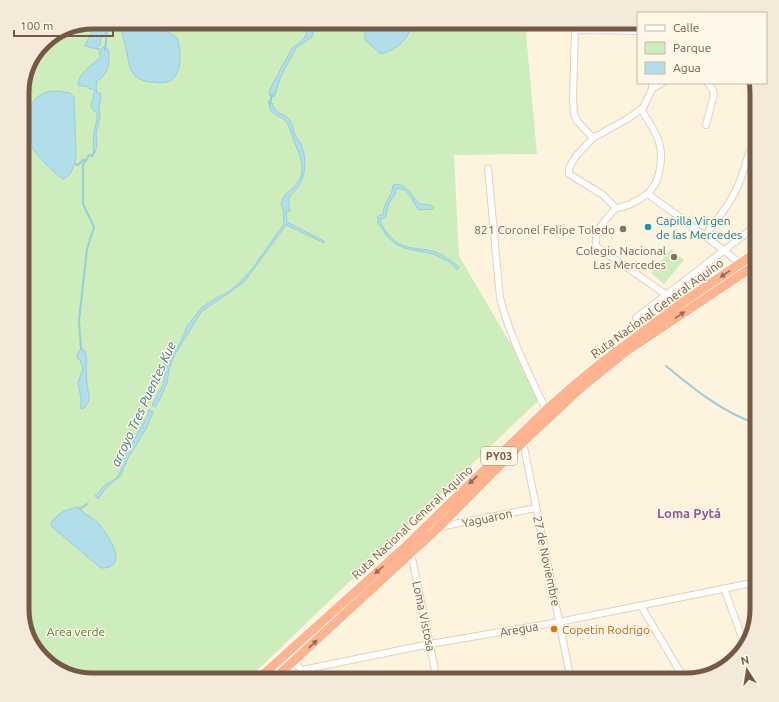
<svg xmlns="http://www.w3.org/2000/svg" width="779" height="702" viewBox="0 0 779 702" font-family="Ubuntu,sans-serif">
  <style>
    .green { fill: #cdedbc }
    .water { fill: #b2dee9; stroke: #97cddc }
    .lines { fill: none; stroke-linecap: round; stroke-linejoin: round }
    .stream { stroke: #97cddc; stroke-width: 2 }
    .minor-casing { stroke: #e3d0ba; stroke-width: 8 }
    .highway-casing { stroke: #fff; stroke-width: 11 }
    .minor { stroke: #fff; stroke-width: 6 }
    .highway { stroke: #ffb38f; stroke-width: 9 }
    .oneway { fill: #916b53 }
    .culture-dot { fill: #0f9aa8; stroke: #fff7e7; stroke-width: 1.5 }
    .education-dot { fill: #8d6e63; stroke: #fff7e7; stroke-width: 1.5 }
    .food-dot { fill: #e8710a; stroke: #fff7e7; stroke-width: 1.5 }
    .labels { text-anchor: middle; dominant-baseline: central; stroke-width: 3; stroke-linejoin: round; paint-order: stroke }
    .shield { fill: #fff7e7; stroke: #9f8875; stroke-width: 1 }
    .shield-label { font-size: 11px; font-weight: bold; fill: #765944 }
    .culture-label { font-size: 12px; fill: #0d838f; stroke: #fff7e7; text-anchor: start }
    .education-label { font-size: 12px; fill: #785e54; stroke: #fff7e7; text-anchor: end }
    .street-label { font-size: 12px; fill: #765944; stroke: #fff7e7 }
    .food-label { font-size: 12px; fill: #c56008; stroke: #fff7e7; text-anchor: start }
    .park-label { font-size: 12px; fill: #4b7e3b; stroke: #fff7e7 }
    .water-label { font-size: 13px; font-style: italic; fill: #3c7a8c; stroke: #fff7e7 }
    .neighbourhood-label { font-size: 13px; font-weight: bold; fill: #8a5f9b; stroke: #fff7e7 }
    .rim { fill: none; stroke: #765944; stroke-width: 5 }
  </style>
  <rect width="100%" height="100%" fill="#fef4de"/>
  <g class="green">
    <polygon points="93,22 525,22 537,154 454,155 459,256 542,397 247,680 93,680 66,675 43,659 22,613 22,89 29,62 46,40"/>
    <polygon points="671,249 684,260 664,284 651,273"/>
  </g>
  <g class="water">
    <path d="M123,22H153L177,38C181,50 183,73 170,81C165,83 159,83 154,82C149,82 141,81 137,77C129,72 128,57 126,49C124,36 120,36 123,22Z"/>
    <polygon points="307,22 313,22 314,29 312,37 296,48 281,76 274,97 269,95 270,89 292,48 303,40 306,35 308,26"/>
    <path d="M370,22H414C408,38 398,50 381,54L365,40V32Z"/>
    <path d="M96,25C101,25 104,27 107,31L100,40L101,44L97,48L101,50L103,47L108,49C111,61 108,75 97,81L96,88L97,93H100L101,95L99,109L100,117L96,133L97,146L95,152L93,151C95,144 92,138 94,132C95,125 98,120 97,113L93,110L91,106L95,90L88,88L87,86H79C74,77 94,63 101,57L99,53L101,50L85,46L90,35L95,29L93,27Z"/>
    <path d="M57,91L70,93L74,97L76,156C75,164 72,174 64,179C53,174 31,149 26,138C21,126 28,103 39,96C45,92 51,91 57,91Z"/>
    <path d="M268,101L272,103C275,115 282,112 289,119C293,123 293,132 296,137C298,140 301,143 302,147C306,158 306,174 300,184C293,197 286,191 290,211L286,212L287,222L324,241V243L286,225L245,281L233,290L202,311L198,317L174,356L169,369L167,383L161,397L155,407L152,405L163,385L166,369L174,353L185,333L186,328L202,307L218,297L227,293L238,284L252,269L284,224L283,208L281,206C282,192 291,193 298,182C308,166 297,151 292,135C290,131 289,124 286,121C282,117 275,115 271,111Z"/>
    <path d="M393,185C406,182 412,195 419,204L430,205L434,207L433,209L419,210C412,202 409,186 396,189L394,196L389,203L385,218L380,219C383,232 395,244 407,247C416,249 424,249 432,251C442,253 451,261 459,267L457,270L450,262L433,254L404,248L394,243L387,236L378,223V219L377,217L383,214C383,203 393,196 393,185Z"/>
    <polygon points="81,349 83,349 83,351 85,351 87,361 86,366 87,386 89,395 89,401 84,408 81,409 81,398 78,383 83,369 80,360 77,358 78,352"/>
    <polygon points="149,410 153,412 147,427 128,458 121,475 106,488 98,499 95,496 106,484 113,481 118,476 121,470 121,464 129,449 148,415"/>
    <path d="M79,507C83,515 93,517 98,523C108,534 131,569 101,568L52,527L51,523C60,511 65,510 79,507Z"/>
  </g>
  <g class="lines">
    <g class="stream">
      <polyline points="105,50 108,22"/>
      <polyline points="270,104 272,94"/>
      <polyline points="75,164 78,165 83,160 85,160"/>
      <polyline points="81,349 79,320 87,249 94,227 83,204 83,165 89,155 92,156 95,151"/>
      <path d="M666,366C694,389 722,412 757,424"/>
      <polyline points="80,509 87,504"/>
    </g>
    <defs>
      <g id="minor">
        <polyline points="652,89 662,83"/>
        <path d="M641,109C647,119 654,129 658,139C664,155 661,183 647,194C639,201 626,207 616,208C607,218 591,233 597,247L680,304"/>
        <polyline points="706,125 714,94 713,90 708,83"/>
        <polyline points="593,138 577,121 574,114 573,98 575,30 638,31"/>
        <path d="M488,168L500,298C510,337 529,374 546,410"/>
        <polyline points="648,194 705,236 740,263"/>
        <polyline points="616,208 603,195 569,174 569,168 576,156 593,138 627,119 643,108 652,89 652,83"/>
        <path d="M705,236C717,219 732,202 739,183C746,167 746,154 757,140"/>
        <polyline points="636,318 757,225"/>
        <polyline points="523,442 571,680"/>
        <polyline points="439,527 536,508"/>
        <polyline points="411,553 437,680"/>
        <polyline points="724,588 744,643"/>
        <polyline points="641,606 685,680"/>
        <polyline points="291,660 302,670 430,644 559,622 757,582"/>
        <polyline points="302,670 304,680"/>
      </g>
      <g id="highway">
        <polyline points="257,680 406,546 546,410 578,382 601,363 680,304 757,252"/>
        <polyline points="273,680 438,528 523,442 583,386 628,350 757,264"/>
      </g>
    </defs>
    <use href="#minor" class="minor-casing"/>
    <use href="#highway" class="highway-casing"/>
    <use href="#minor" class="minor"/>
    <use href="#highway" class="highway"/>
  </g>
  <defs><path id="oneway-solid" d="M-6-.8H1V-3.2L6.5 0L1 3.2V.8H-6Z"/></defs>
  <g class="oneway">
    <use href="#oneway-solid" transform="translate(725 274) rotate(146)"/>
    <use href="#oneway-solid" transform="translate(680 315) rotate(-34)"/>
    <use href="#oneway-solid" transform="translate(473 480) rotate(136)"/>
    <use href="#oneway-solid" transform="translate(379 570) rotate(138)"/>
    <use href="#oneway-solid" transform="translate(313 644) rotate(-43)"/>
  </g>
  <circle class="culture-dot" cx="648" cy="227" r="4"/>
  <g class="education-dot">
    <circle cx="623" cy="229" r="4"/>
    <circle cx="674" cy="257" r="4"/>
  </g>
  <circle class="food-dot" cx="554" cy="629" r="4"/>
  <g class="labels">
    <rect class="shield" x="481" y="447" width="36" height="18" rx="3"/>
    <g class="shield-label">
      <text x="499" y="456">PY03</text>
    </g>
    <g class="culture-label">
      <text x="656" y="220">Capilla Virgen<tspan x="656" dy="14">de las Mercedes</tspan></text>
    </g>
    <g class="education-label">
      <text x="615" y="229">821 Coronel Felipe Toledo</text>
      <text x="666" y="250">Colegio Nacional<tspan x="666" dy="14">Las Mercedes</tspan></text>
    </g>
    <g class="street-label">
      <text transform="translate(657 308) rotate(-36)">Ruta Nacional General Aquino</text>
      <text transform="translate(487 518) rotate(-12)">Yaguaron</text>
      <text transform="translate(412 522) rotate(-43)">Ruta Nacional General Aquino</text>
      <text transform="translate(547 561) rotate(78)">27 de Noviembre</text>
      <text transform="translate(424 616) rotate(78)">Loma Vistosa</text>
      <text transform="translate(519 629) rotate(-10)">Aregua</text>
    </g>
    <g class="food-label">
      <text x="562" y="629">Copetin Rodrigo</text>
    </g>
    <g class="park-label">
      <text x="76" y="631">Area verde</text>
    </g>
    <g class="water-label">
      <text transform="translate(143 404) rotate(-65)">arroyo Tres Puentes Kue</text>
    </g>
    <g class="neighbourhood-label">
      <text x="689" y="513">Loma Pytá</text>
    </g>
  </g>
  <path d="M0 0H779V702H0ZM93 29H686A64 64 0 0 1 750 93V609A64 64 0 0 1 686 673H93A64 64 0 0 1 29 609V93A64 64 0 0 1 93 29Z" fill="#f4eada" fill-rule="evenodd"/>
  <path class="rim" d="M93 29H686A64 64 0 0 1 750 93V609A64 64 0 0 1 686 673H93A64 64 0 0 1 29 609V93A64 64 0 0 1 93 29Z"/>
  <rect x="637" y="12" width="130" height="72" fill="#fff7e7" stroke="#c8b8a6"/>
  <rect x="645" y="25" width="20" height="6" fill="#ffffff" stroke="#c8b8a6"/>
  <text x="673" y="32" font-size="12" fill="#765944">Calle</text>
  <rect x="645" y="42" width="20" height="12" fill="#cdedbc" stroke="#c8b8a6"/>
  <text x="673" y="52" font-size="12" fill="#765944">Parque</text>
  <rect x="645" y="62" width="20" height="12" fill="#b2dee9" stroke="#c8b8a6"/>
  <text x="673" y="72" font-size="12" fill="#765944">Agua</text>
  <g transform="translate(747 670) rotate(348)" stroke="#fff7e7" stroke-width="3" paint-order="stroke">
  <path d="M0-3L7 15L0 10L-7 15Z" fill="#765944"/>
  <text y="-6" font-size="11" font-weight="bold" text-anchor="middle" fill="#765944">N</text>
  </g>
  <path d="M14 30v6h99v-6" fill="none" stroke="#765944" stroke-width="2"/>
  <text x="20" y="30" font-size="12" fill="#765944" stroke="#fff7e7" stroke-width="3" paint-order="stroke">100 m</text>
</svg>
